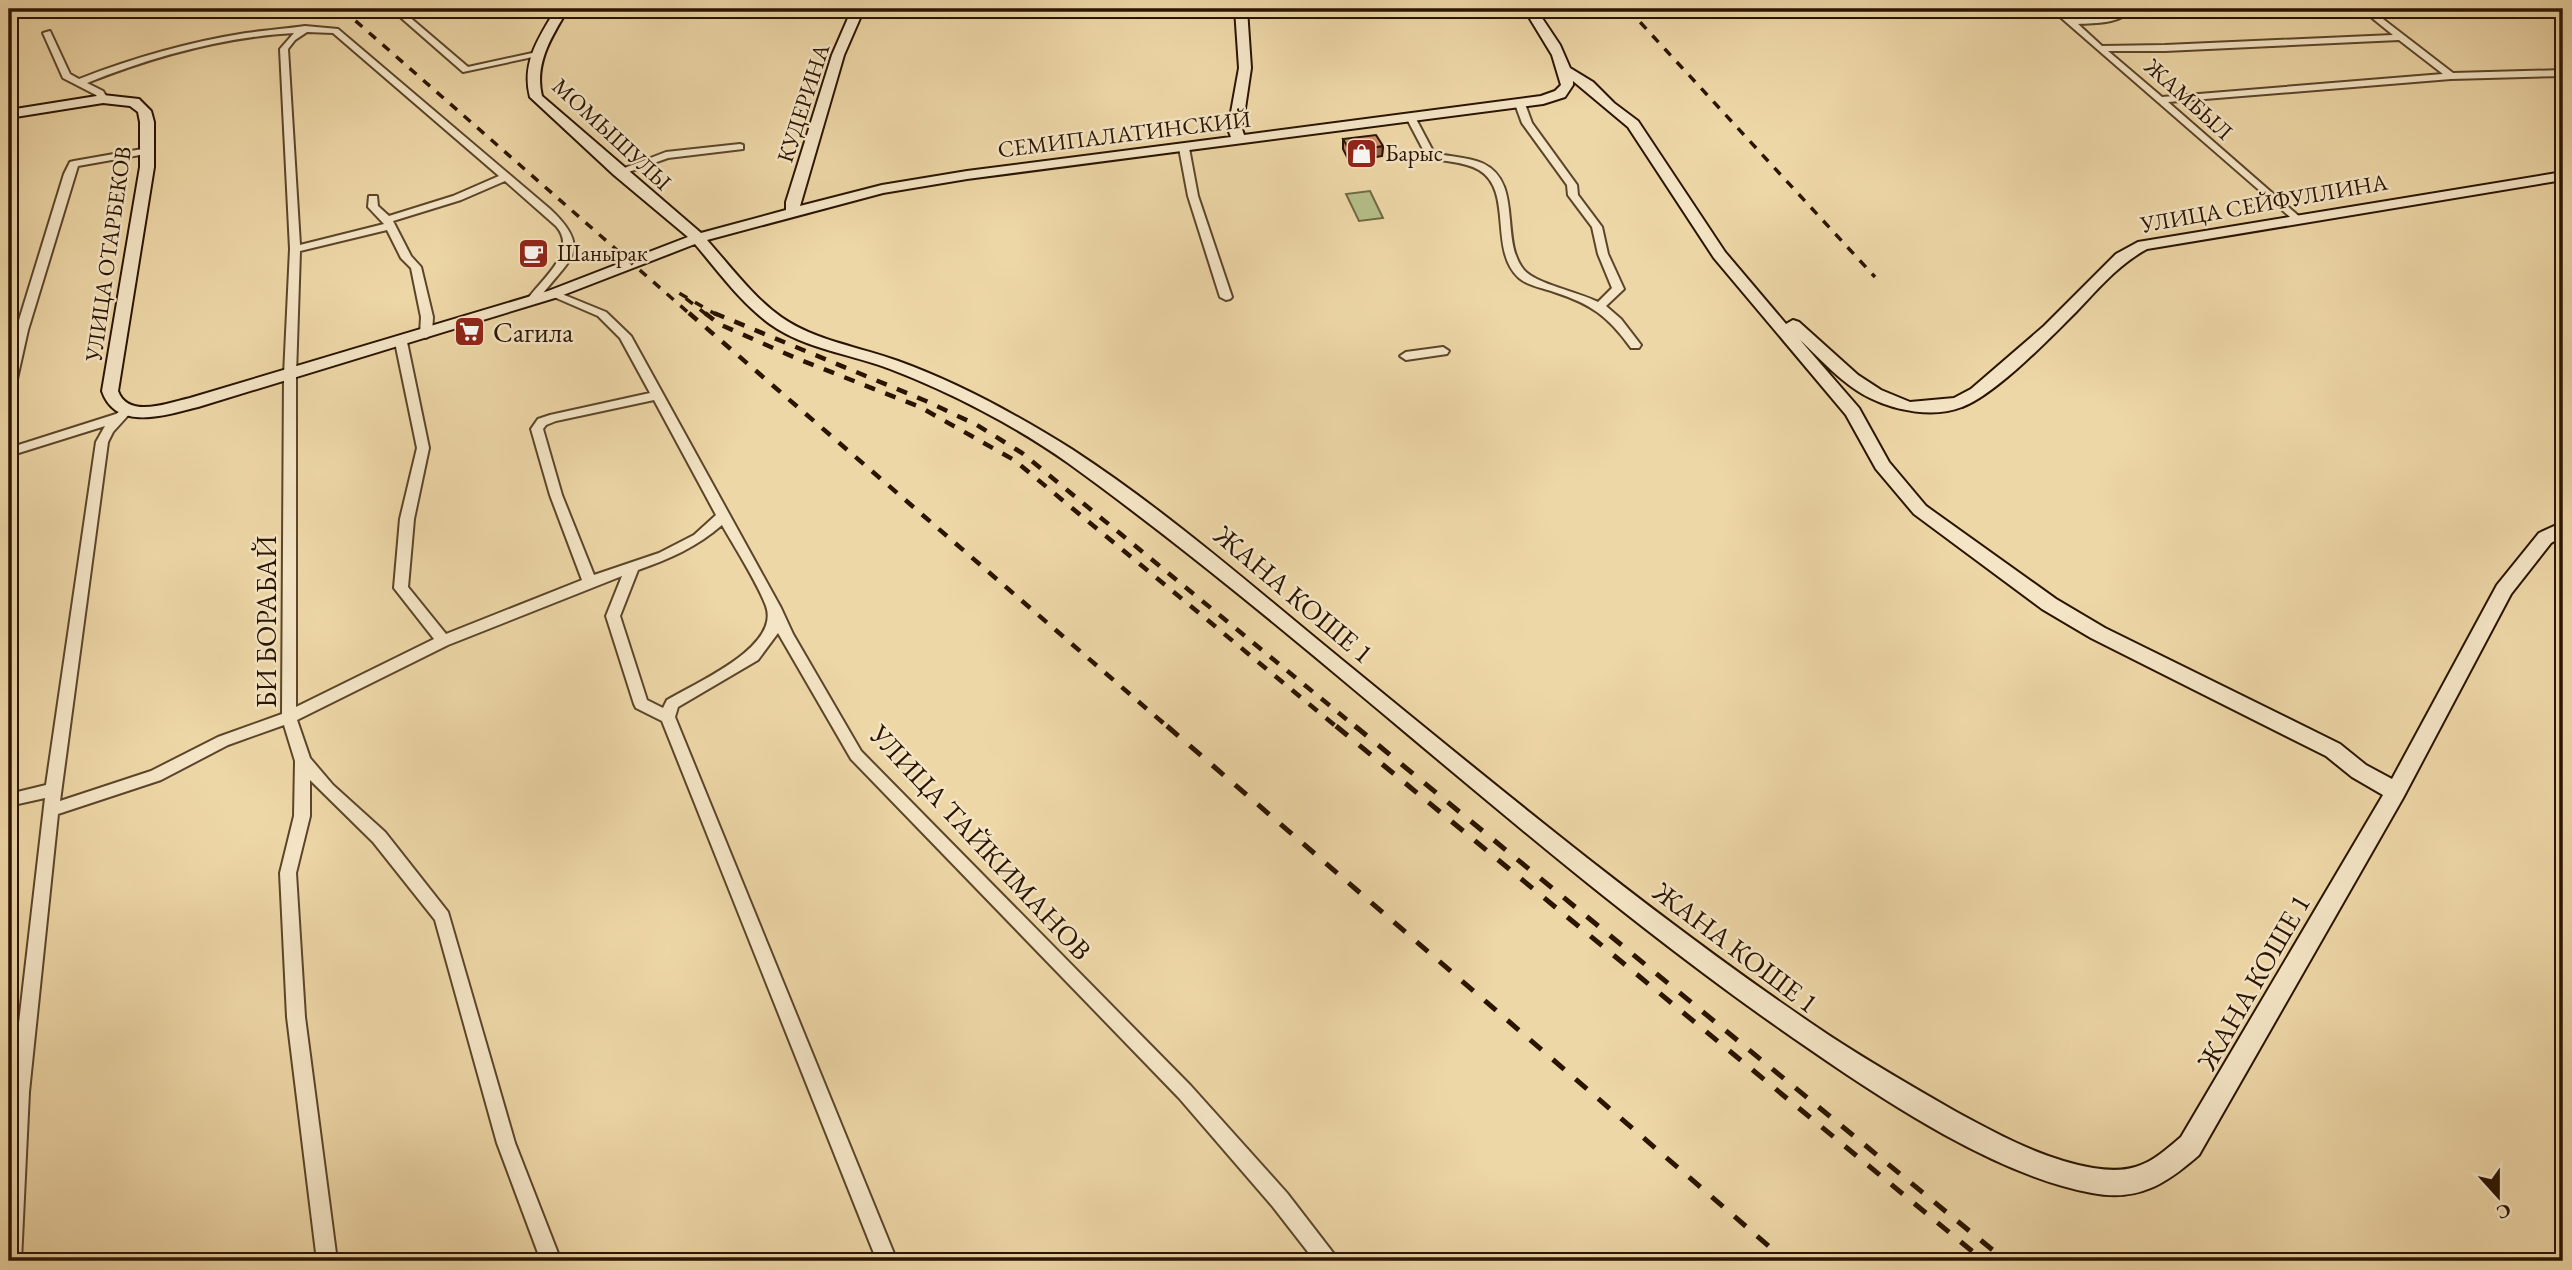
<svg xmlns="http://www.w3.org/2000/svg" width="2572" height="1270" viewBox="0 0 2572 1270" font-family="'EB Garamond',serif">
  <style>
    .green { fill: #b6bf89; stroke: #706a44; stroke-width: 2 }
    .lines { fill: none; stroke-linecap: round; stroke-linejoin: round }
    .street-casing { stroke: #5b452a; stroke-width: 4 }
    .secondary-casing { stroke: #2a1400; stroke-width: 4 }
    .street { fill: #f4e5c6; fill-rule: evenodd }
    .secondary { fill: #f4e5c6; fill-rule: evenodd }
    .rail-far2 { stroke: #2a1400; stroke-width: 3.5; stroke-dasharray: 9 9; stroke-linecap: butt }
    .rail-far1 { stroke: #2a1400; stroke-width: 4.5; stroke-dasharray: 11 11; stroke-linecap: butt }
    .rail { stroke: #2a1400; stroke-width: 5; stroke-dasharray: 15 15; stroke-linecap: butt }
    .wall { fill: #b47659; stroke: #2a1400; stroke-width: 2 }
    .shaded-wall { fill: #926048; stroke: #2a1400; stroke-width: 2 }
    .building { fill: #d18967; stroke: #2a1400; stroke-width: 2 }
    .labels { text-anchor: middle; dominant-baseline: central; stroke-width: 5; stroke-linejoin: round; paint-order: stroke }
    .far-street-label { font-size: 23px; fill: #2a1400; stroke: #f4e5c6 }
    .far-poi-label { font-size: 23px; fill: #2a1400; stroke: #f4e5c6; text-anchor: start }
    .poi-label { font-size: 28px; fill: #2a1400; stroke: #f4e5c6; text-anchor: start }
    .street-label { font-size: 28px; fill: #2a1400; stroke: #f4e5c6 }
  </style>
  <rect width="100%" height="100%" fill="#eed7a7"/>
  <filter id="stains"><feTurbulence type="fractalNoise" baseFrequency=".00286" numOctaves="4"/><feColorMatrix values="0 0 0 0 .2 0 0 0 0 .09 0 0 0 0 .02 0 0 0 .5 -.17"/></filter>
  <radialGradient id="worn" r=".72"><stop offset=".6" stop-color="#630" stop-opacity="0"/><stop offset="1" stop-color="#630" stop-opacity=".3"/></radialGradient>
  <polygon class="green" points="1370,191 1383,218 1359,221 1346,194"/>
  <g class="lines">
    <defs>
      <g id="street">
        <polygon points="391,9 400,9 468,67 537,52 542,55 463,72"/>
        <path d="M2051,9H2060L2072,19L2110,16L2124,9H2133C2120,24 2096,23 2078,24L2102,46L2165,45L2393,35L2361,9H2370L2453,73L2563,70V76L2451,79L2168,102L2301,218L2302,220L2297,223ZM2399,40L2443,74L2162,97L2108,51H2165Z"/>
        <polygon points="2514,9 2523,9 2528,14 2521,16"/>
        <path d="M305,26L338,29L550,209C597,253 564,261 537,302L533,303L527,300C541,279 579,252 556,226L505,181L461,200L393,221L411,256L421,267L433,317L432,334L426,338L420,334L421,317L411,268L401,258L387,230L300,251L296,375V707L434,639L394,588L400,519L417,448L395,342L397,339L401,338L407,342L429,448L414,519L408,587L446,634L582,580L550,495L531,429L538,419L550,415L650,393L620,338L598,316L547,294L549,292H557L606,312L631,336L781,608L793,634L861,751L1191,1086L1287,1193L1334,1254L1337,1261H1315L1273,1207L1179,1098L851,759L778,633L758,660L678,707L675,717L897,1261H877L662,721L636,708L634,704L606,616L622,576L448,645L297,720L310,758L333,785L385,832L448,912L515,1143L561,1261H541L497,1143L435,920L373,842L310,780V816L296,873L305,1017L337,1261H317L287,1017L280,873L294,816L295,761L284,725L228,745L161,780L58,814L29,1092L21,1261H9V1125L11,1092L45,798L9,806V794L46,785L96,442L105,426L9,456V448L116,414L126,407L132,411L113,432L108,442L60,801L151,771L218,737L282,714L284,375L290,249L280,49L294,33C223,37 152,57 87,83L103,91L108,99L103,102L100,101L96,95L63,78L43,33L50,31L70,74L79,79C133,58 189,42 246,33C266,30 285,29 305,26ZM307,32L333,33L499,176L453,196L389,216L378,206L377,196H369L368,207L384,224L300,245L288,49L295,40ZM654,400L716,515L694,535L659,553L594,575L562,495L543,429L546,425L556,421ZM722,525C735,548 757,582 766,606C781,647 695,683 667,700L663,708L647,700L620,616L638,570C669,559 697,547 722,525Z"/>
        <path d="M1517,102L1525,104L1532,123L1577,185L1578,195L1602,227L1608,254L1624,289L1606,306L1621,319L1641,345L1639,348H1631C1608,316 1591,304 1554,292C1543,288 1528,286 1519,278C1488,250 1514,191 1479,170C1464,161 1443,162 1427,157L1407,119L1415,117L1434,153C1450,157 1467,157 1482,163C1524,182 1499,240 1524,270C1536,284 1579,292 1598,302L1612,288L1598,254L1592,227L1568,195L1567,185L1522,123L1515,104Z"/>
        <polygon points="740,144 743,145 743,149 668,158 623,174 614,172 666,152"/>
        <polygon points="1184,145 1189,148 1198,196 1232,297 1230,299 1226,300 1220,297 1188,196 1179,148"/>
        <polygon points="148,148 153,151 151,153 78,166 28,330 15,388 9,392 9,363 16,330 64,174 70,162 74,161"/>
        <polygon points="1443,347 1449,351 1447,354 1406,360 1400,356 1406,352"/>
      </g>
      <path id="secondary" d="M556,9H568C552,36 534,63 542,96L701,233L786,210V202L832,55L852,9H864L844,55L800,206L882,185L967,171L1231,137L1228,129L1239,68L1235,9H1247L1251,68L1242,129L1244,135L1541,96L1555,91L1561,85L1552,55L1524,9H1536L1560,45L1570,68L1593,82L1614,103L1638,121L1725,252L1786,324L1793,320L1799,322L1858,375L1881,390L1910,402L1954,398L1971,389L2044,326L2116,254L2138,242L2563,172V180L2147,249C2119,264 2098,289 2076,312C2050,338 1995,395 1962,407C1934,418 1896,411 1870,398C1843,385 1822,360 1800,340L1859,408L1889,462L1926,506L2056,599L2105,628L2340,744L2366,765L2392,779L2497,585L2539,533L2563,522V536L2551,543L2511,594L2403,798L2199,1155C2166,1184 2138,1202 2092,1193C1998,1176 1886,1102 1808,1048C1548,871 1323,647 1068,463C1016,426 950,392 890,369C851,354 805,349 770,324C741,303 718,271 695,244L558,297L198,407C166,415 116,432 102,391L140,167V122L138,112L130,106L103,103L9,118V110L103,95L139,99L151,111L154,122V167L118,391C128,419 168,403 190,398L548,291L688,237L614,175L530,97C521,63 539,37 556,9ZM1573,81L1628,127L1714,258L1846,415L1876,469L1914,514L2042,609L2091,638L2326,756L2352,777L2383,795L2181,1137C2151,1163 2135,1175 2093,1168C2042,1159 1997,1134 1953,1110C1911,1086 1870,1062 1830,1036C1660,922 1500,789 1341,659C1254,588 1168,512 1073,450C1019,416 959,383 898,361C860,347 815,341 781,317C753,297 730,266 707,240L883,193L967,179L1543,104L1565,97L1573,85Z"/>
    </defs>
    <use href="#street" class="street-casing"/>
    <use href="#secondary" class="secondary-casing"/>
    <use href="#street" class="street"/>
    <use href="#secondary" class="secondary"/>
    <g class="rail-far2">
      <polyline points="184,9 192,18"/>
      <polyline points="342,9 691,315"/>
      <polyline points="1628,9 1875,277"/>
      <polyline points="707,315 679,293 717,315"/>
    </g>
    <g class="rail-far1">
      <polyline points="689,313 1169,728"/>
      <polyline points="705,313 719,324 798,359 920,407 1014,460 1338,728"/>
      <polyline points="714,313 926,401 977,425 1022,453 1357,728"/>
    </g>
    <g class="rail">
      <polyline points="1167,726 1786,1261"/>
      <polyline points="1336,726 1984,1261"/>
      <polyline points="1355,726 2006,1261"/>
    </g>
  </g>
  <polygon class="wall" points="1343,139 1383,146 1382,156 1349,161 1343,149"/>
  <polygon class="shaded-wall" points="1383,146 1382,156 1349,161 1350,151"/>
  <polygon class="building" points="1376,135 1383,146 1350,151 1343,139"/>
  <defs>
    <symbol id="shop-square" viewBox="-11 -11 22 22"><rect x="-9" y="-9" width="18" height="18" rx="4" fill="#8f2418" stroke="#f4e5c6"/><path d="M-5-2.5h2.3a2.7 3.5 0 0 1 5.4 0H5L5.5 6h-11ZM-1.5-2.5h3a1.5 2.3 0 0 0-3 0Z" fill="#fff"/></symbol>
    <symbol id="cafe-square" viewBox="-11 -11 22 22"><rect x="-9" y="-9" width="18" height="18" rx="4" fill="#8f2418" stroke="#f4e5c6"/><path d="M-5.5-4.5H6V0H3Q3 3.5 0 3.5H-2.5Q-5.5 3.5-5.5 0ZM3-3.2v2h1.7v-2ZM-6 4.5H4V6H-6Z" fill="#fff"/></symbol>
    <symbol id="supermarket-square" viewBox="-11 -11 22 22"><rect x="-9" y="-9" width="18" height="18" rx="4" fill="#8f2418" stroke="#f4e5c6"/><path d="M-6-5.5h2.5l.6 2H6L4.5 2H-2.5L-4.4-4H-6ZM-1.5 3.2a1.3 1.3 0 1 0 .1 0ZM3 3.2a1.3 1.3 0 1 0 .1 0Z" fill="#fff"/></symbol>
  </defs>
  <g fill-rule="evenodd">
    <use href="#shop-square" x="1344" y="136" width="35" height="35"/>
    <use href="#cafe-square" x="516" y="236" width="35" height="35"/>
    <use href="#supermarket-square" x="452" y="314" width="35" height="35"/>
  </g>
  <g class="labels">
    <g class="far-street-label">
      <text transform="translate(2189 99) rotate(42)">ЖАМБЫЛ</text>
      <text transform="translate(803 103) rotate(-72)">КУДЕРИНА</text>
      <text transform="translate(612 134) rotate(43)">МОМЫШУЛЫ</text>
      <text transform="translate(1124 134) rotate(-7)">СЕМИПАЛАТИНСКИЙ</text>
      <text transform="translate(2264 203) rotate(-10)">УЛИЦА СЕЙФУЛЛИНА</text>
      <text transform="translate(108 254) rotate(-82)">УЛИЦА ОТАРБЕКОВ</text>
    </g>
    <g class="far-poi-label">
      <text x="1385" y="153">Барыс</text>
      <text x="557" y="253">Шанырак</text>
    </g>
    <g class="poi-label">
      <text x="493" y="332">Сагила</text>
    </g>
    <g class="street-label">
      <text transform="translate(1294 594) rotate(40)">ЖАНА КОШЕ 1</text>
      <text transform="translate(266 622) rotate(-90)">БИ БОРАБАЙ</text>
      <text transform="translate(981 842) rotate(47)">УЛИЦА ТАЙКИМАНОВ</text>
      <text transform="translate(1736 947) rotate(37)">ЖАНА КОШЕ 1</text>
      <text transform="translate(2253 982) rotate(-60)">ЖАНА КОШЕ 1</text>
    </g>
  </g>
  <rect width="2572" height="1270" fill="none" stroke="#eed7a7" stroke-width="35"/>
  <rect x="10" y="10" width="2551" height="1249" fill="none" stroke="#2a1400" stroke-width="3.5"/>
  <rect x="18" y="18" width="2537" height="1235" fill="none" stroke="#2a1400" stroke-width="2"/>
  <g transform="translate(2498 1196) rotate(159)" stroke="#f4e5c6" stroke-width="5" paint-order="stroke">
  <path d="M0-5L12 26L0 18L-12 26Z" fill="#2a1400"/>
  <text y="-10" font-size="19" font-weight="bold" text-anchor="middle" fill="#2a1400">С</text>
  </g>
  <rect width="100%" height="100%" filter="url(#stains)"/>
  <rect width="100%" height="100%" fill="url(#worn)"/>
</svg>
